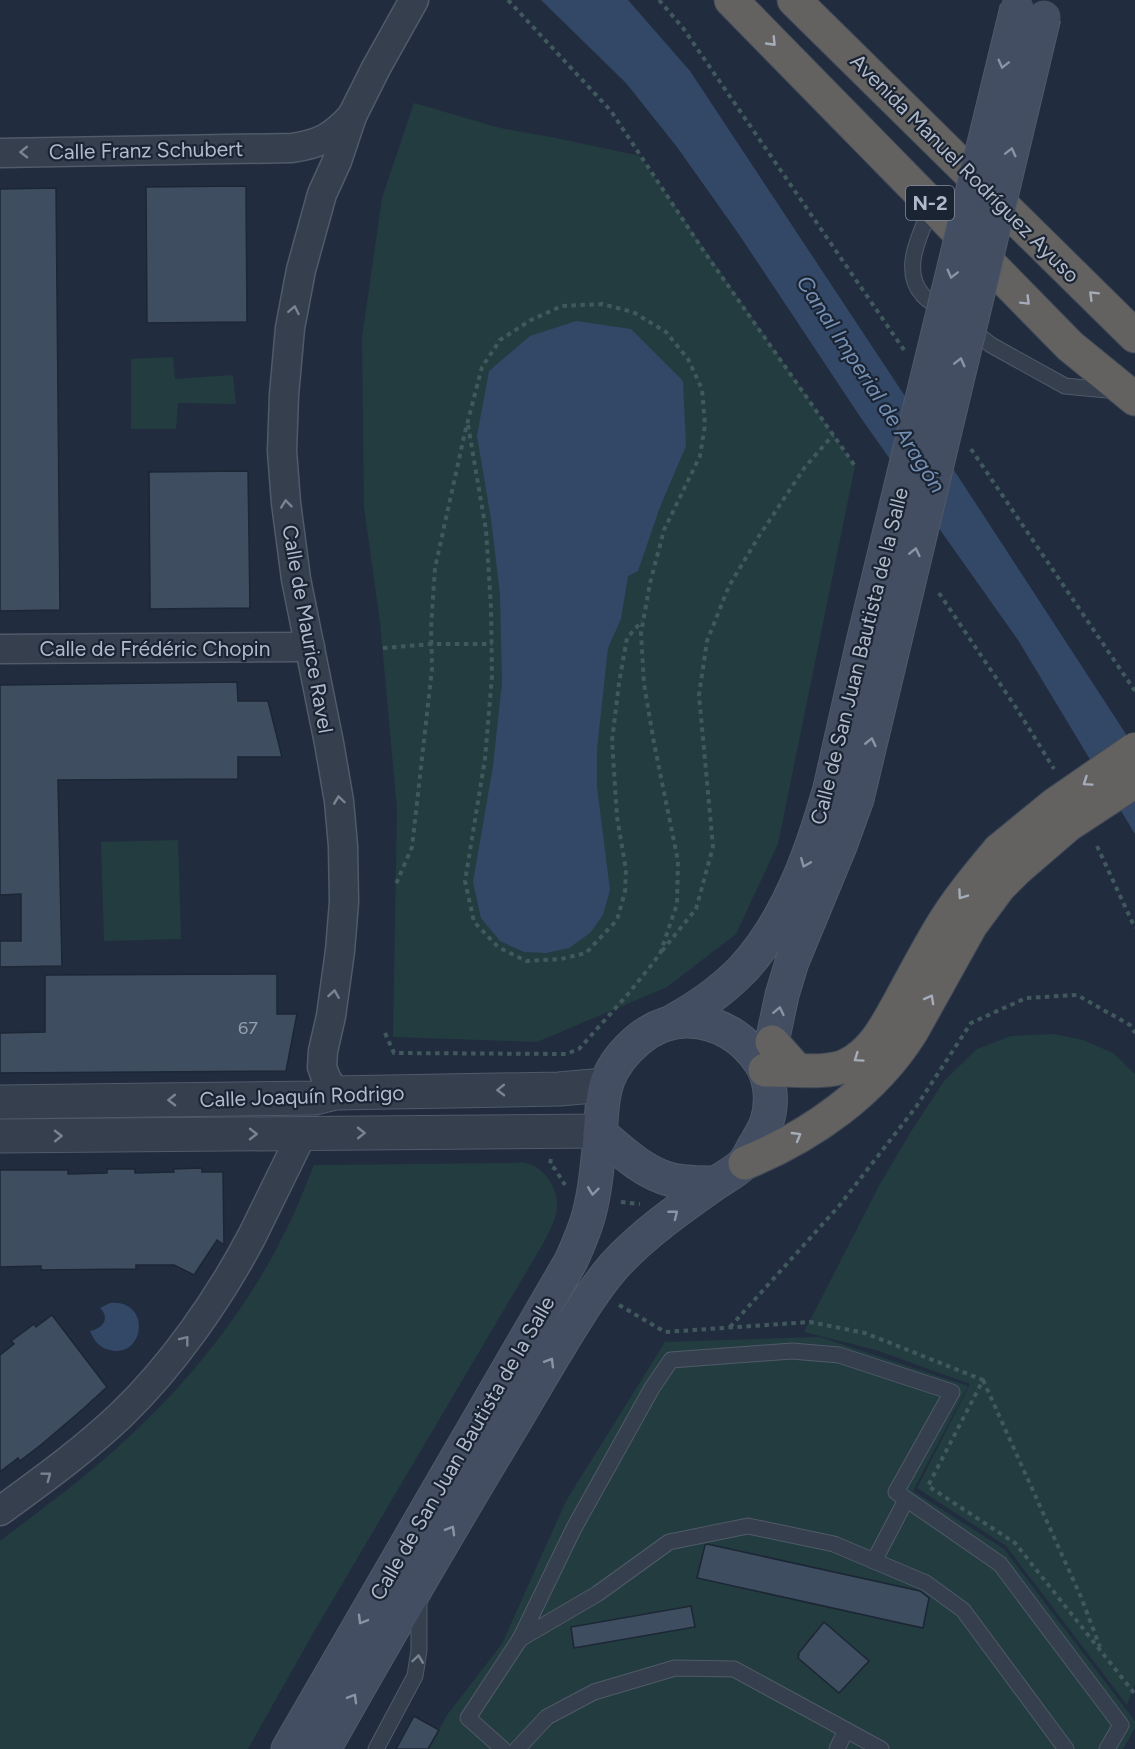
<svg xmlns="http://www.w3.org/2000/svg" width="1135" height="1749" viewBox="0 0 1135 1749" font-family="Figtree,sans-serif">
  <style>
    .green { fill: #233c40 }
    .water { fill: #334867 }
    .building { fill: #3f4d61; stroke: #1c2635; stroke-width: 1.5 }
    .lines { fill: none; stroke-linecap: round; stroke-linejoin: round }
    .service-casing { stroke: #505a69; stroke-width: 17 }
    .minor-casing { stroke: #505a69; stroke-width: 31 }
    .tertiary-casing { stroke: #505a69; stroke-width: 35 }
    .secondary-casing { stroke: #505a69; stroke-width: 35 }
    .trunk-casing { stroke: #404a59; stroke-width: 35 }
    .path { stroke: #41595d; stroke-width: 4; stroke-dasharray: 4.5 4.5; stroke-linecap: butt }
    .service { stroke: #353f4e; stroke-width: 15 }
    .minor { stroke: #353f4e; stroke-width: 28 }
    .tertiary { stroke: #353f4e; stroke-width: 33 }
    .secondary { stroke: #434e62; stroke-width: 33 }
    .trunk { stroke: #646260; stroke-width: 33 }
    .secondary-bridge-casing { stroke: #505a69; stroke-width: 35; stroke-linecap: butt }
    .trunk-bridge-casing { stroke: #404a59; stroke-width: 35; stroke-linecap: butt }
    .secondary-bridge { stroke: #434e62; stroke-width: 33 }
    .trunk-bridge { stroke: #646260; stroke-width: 33 }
    .oneway { stroke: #a5adba }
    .oneway2 { stroke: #8a94a6 }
    .oneway3 { stroke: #798392 }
    .labels { text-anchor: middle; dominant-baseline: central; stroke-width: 4.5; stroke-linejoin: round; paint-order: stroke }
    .number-label { font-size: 18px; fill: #949fb0 }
    .shield { fill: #1a2433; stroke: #848d9d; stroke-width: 1.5 }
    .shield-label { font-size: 20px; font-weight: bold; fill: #b1baca }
    .street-label { font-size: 21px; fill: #b1baca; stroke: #1a2433 }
    .water-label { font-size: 22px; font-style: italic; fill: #7590b4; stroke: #1a2433 }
  </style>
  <rect width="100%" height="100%" fill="#212d3f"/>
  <g class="green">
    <polygon points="414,103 500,128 556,138 640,156 855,466 778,844 736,934 667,987 537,1042 393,1037 397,809 380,622 364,507 362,338 382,198"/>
    <polygon points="173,357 175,379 233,375 236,404 178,403 176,429 131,429 131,359"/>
    <polygon points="178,840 181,939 104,941 101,842"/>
    <polygon points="1053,1034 1083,1040 1113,1053 1135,1074 1135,1684 1127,1705 1006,1546 917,1488 970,1384 876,1350 804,1332 880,1184 910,1133 944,1081 977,1049 1011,1036"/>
    <path d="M511,1163C516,1163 521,1162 525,1163C544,1166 558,1188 557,1206C557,1218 549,1231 544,1242L312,1635L248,1749H0V1541C40,1510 81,1481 118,1447C184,1388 243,1316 283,1236C295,1214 304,1189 314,1165Z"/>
    <polygon points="820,1337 968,1386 913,1491 1004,1549 1135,1721 1135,1728 1123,1749 428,1749 447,1715 502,1644 566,1501 665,1342"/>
  </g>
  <g class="water">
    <polygon points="541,0 628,0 690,71 965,487 1135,748 1135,834 1018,640 861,418 738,233 677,147 626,83"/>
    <polygon points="576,321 631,329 683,381 686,446 660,507 638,571 628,576 621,619 608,648 597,749 597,787 610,890 603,915 590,933 569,948 546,953 524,952 500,941 481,918 473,882 493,766 502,683 500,594 491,519 477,436 489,371 530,336"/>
    <path d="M110,1303C152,1299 145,1359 110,1350C99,1348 94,1340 90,1331C102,1329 111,1319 100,1308Z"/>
  </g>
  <g class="building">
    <polygon points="246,186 247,322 147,323 146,187"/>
    <polygon points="56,188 60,610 0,611 0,189"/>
    <polygon points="248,471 250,608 150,609 149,472"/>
    <polygon points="237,682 238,701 268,701 282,757 238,757 238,779 58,780 62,966 0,967 0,941 21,941 21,894 0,895 0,685"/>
    <polygon points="277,974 277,1014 297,1014 286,1071 0,1073 0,1033 45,1032 45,975"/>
    <polygon points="202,1168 202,1172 223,1172 224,1245 217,1240 194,1275 174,1265 136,1265 136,1269 41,1270 41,1266 0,1267 0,1170 68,1170 68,1174 107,1173 107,1169 135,1169 135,1173 174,1172 173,1169"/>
    <polygon points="52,1315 107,1387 83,1409 42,1444 20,1461 18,1458 0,1472 0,1355 14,1344 11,1341 22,1333 34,1324 36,1327"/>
    <polygon points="707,1544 920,1591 929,1598 923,1628 697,1578 705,1545"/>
    <polygon points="691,1606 695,1627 574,1648 571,1627"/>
    <polygon points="824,1622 869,1661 839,1693 798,1658 799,1655 798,1654"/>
    <polygon points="414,1716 439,1730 428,1749 396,1749"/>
  </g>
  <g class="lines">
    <defs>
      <g id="service">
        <path d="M932,205C922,231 900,269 922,294C927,301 938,306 945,311"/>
        <polyline points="969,328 991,345 1065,386 1107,390"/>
        <polyline points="874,1561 906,1500"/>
        <polyline points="376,1749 415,1676 419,1650 419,1597"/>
        <polyline points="503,1749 468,1718 520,1639"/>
        <polyline points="517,1749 547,1717 594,1692 675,1668 734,1669 881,1749"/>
        <polyline points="837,1749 846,1730"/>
        <polyline points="1066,1749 963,1610 926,1583 834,1544 748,1526 669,1542 597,1594 520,1639 574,1528 652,1388 671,1360 792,1351 839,1355 952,1392 896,1492 1000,1564 1121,1725 1107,1749"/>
      </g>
      <g id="minor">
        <path d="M0,153L292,148C320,144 333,137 352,116"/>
        <polyline points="0,649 310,647"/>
        <polyline points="335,1093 326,1078 322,1067 323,1051 331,1016 340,951 344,902 343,846 339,801 329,743 296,579 286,503 282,451 284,395 290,328 301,270 322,194 337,161 352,116 376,68 414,0"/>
        <path d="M0,1511C41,1481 83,1451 121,1415C172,1366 219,1299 252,1236C269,1202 285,1168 302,1134"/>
      </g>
      <g id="tertiary">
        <polyline points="0,1102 315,1098 335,1093 559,1089 605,1085"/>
        <polyline points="0,1136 600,1131"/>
      </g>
      <g id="secondary">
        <path d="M675,1020C700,1006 724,989 744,968C789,918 812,851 830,788"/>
        <polyline points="764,1068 772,1042 782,995 792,962 840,846 857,799"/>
        <path d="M600,1133C621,1151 644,1173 672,1180C685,1183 701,1183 715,1183"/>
        <path d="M288,1749L571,1261C578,1245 586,1228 590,1210C596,1187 598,1161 600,1137C603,1094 602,1070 639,1039C654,1027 670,1020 689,1021C719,1022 744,1038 760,1062C771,1078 773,1103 767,1121C765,1128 760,1136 756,1143C752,1149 749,1158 743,1164C735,1172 723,1178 713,1185C679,1209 642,1235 614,1266C594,1289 578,1316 562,1342C546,1368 531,1394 515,1421C450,1529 386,1639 324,1749"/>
      </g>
      <g id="trunk">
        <polyline points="731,0 1070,346 1135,399"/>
        <polyline points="794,0 1135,336"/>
        <polyline points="772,1042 796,1069"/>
        <path d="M765,1070C789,1069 827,1075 847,1065C874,1052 887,1024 901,999C914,975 927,950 941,927C958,899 978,875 999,850"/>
        <path d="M745,1163C811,1136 874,1092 912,1031L971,925L999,887L1017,869"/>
      </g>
    </defs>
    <use href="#service" class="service-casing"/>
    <use href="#minor" class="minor-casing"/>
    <use href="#tertiary" class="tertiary-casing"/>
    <use href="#secondary" class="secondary-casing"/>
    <use href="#trunk" class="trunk-casing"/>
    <g class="path">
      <polyline points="508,0 611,111 703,250 855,466"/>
      <polyline points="659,0 683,28 904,350"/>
      <polyline points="468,425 486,530 491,607 492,676 485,759 465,881 474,922 498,947 526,961 561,959 586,953 617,920 625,892 626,870 617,817 612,741 619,683 627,638 642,621"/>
      <polyline points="971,449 1135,691"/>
      <polyline points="939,593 1017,709 1054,769"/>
      <polyline points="383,648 432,644 492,644"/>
      <polyline points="1097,846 1135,928"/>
      <polyline points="662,951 696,909 713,847 699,695 707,641 729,586 759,536 805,467 833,435"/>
      <polyline points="385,1033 394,1053 566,1054 579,1049 629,993 660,954 677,904 678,861 654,743 644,684 641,633 650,583 664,530 700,456 705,425 702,389 688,359 666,332 633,312 602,304 562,306 531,320 500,340 482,367 465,432 435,568 431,628 432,669 412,847 396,884"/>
      <polyline points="551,1159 550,1164 555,1169 565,1185"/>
      <polyline points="621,1202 640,1204"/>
      <polyline points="619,1305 665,1332 810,1322 865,1333 983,1380 928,1486 1015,1543 1135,1694"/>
      <polyline points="730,1327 839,1206 916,1107 971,1023 1026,998 1077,995 1130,1025 1135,1033"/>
      <polyline points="983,1380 1081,1597 1100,1647"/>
    </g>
    <use href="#service" class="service"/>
    <use href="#minor" class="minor"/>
    <use href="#tertiary" class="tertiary"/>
    <use href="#secondary" class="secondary"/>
    <use href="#trunk" class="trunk"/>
    <defs>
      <g id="secondary-bridge">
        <polyline points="830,788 863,642 1017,8"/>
        <polyline points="857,799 1044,17"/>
      </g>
      <g id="trunk-bridge">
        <polyline points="999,850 1054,805 1135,749"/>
        <polyline points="1017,869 1068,825 1135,781"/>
      </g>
    </defs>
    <use href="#secondary-bridge" class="secondary-bridge-casing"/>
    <use href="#trunk-bridge" class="trunk-bridge-casing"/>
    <use href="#secondary-bridge" class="secondary-bridge"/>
    <use href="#trunk-bridge" class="trunk-bridge"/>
  </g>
  <defs><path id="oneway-chevron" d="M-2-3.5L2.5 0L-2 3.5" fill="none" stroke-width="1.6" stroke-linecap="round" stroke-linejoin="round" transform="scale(1.5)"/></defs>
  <g class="oneway">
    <use href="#oneway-chevron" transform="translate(772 42) rotate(46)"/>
    <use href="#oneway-chevron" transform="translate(1093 295) rotate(-135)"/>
    <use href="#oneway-chevron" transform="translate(1026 301) rotate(45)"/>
    <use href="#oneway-chevron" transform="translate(1087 782) rotate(146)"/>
    <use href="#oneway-chevron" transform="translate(962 895) rotate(125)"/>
    <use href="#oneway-chevron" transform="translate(930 999) rotate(-61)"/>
    <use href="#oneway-chevron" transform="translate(858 1058) rotate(145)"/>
    <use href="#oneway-chevron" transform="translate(797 1136) rotate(-30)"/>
  </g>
  <g class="oneway2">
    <use href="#oneway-chevron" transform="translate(1003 64) rotate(104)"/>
    <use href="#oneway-chevron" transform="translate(1011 152) rotate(-76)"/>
    <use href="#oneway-chevron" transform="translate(952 274) rotate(104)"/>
    <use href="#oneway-chevron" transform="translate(960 362) rotate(-76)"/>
    <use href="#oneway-chevron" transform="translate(915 552) rotate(-77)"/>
    <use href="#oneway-chevron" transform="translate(871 742) rotate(-77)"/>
    <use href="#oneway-chevron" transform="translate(805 863) rotate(112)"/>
    <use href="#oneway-chevron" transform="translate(779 1011) rotate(-78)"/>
    <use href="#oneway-chevron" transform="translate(593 1191) rotate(97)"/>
    <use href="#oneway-chevron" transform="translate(674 1214) rotate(-38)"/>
    <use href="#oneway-chevron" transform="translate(550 1362) rotate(-59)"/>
    <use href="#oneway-chevron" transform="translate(451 1530) rotate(-60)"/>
    <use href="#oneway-chevron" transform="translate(362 1620) rotate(120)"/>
    <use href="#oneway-chevron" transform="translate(353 1698) rotate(-60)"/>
  </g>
  <g class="oneway3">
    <use href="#oneway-chevron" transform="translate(24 152) rotate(179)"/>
    <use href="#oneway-chevron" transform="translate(294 310) rotate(-79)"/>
    <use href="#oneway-chevron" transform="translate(286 504) rotate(-96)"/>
    <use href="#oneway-chevron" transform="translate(339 800) rotate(-98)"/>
    <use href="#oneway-chevron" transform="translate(334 994) rotate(-81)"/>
    <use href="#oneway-chevron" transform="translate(501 1090) rotate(179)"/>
    <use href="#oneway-chevron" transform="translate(172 1100) rotate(179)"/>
    <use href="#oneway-chevron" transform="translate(361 1133) rotate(-1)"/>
    <use href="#oneway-chevron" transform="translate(253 1134)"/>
    <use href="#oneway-chevron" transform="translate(58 1136) rotate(-1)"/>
    <use href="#oneway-chevron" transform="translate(185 1340) rotate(-52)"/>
    <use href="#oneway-chevron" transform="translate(47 1476) rotate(-37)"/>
    <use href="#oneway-chevron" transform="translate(418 1659) rotate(-82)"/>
  </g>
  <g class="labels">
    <g class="number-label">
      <text x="248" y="1028">67</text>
    </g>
    <rect class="shield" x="906" y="186" width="48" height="34" rx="4.5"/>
    <g class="shield-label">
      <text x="930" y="203">N-2</text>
    </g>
    <g class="street-label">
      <text transform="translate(146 150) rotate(-1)">Calle Franz Schubert</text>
      <text transform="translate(965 168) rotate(45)">Avenida Manuel Rodríguez Ayuso</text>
      <text transform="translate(308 629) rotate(80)">Calle de Maurice Ravel</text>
      <text x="155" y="648">Calle de Frédéric Chopin</text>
      <text transform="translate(859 656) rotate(-76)">Calle de San Juan Bautista de la Salle</text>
      <text transform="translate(302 1096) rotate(-2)">Calle Joaquín Rodrigo</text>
      <text transform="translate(462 1448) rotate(-60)">Calle de San Juan Bautista de la Salle</text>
    </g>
    <g class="water-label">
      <text transform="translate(871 384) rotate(57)">Canal Imperial de Aragón</text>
    </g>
  </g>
</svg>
